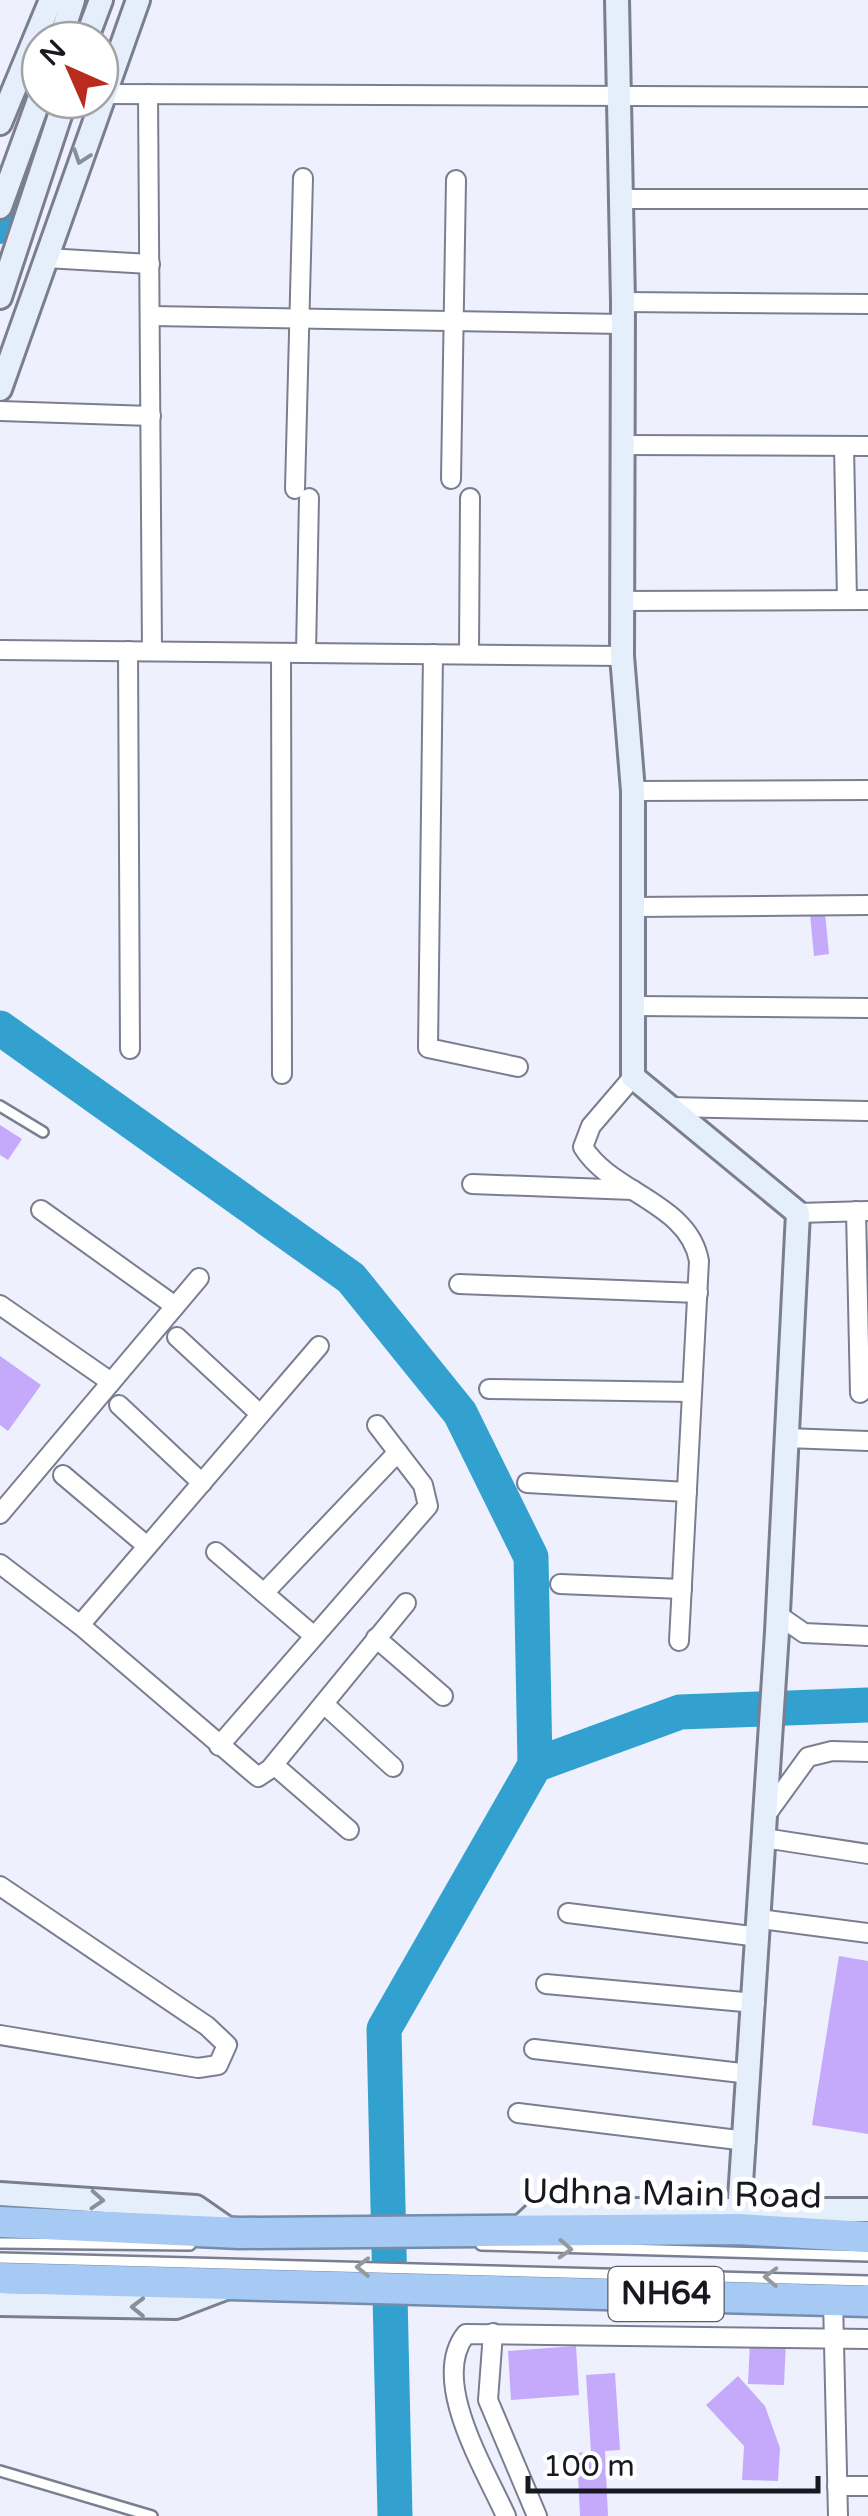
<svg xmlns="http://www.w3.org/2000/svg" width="868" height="2516" viewBox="0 0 868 2516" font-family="'Varela Round',sans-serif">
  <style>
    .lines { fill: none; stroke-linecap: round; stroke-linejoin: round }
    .canal { stroke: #33a1cf; stroke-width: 20 }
    .river { stroke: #33a1cf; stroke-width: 35 }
    .building { fill: #c5aafc }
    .lane-casing { stroke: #7b7e8f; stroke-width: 14 }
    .street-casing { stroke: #7b7e8f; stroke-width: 22 }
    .secondary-casing { stroke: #7b7e8f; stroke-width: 28 }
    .highway-casing { stroke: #758caa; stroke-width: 35 }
    .lane { stroke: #fff; stroke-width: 9 }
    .street { stroke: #fff; stroke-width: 18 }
    .secondary { stroke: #e5effc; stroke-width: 22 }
    .highway { stroke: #a7caf5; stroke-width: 30 }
    .oneway { stroke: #898f99 }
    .oneway2 { stroke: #97989b }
    .labels { text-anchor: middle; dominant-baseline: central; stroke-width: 10; stroke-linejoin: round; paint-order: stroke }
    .shield { fill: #fff; stroke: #5d5e63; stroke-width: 2.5 }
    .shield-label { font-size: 32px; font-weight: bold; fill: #181920 }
    .street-label { font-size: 35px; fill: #181920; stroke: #fff }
  </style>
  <rect width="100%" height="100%" fill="#eef1fd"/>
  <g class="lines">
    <g class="canal">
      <polyline points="73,40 89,0"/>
      <polyline points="0,234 15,191"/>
    </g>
    <g class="river">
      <polyline points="0,1028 351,1278 460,1413 531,1557 535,1765"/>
      <polyline points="395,2516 384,2029 535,1765 680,1712 868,1705"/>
    </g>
  </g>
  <g class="building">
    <polygon points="825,913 829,954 814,956 810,914"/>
    <polygon points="0,1125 22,1139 8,1160 0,1155"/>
    <polygon points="0,1356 41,1385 8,1431 0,1425"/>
    <polygon points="839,1956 868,1961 868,2134 812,2125"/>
    <polygon points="750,2340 786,2341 784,2385 748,2384"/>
    <polygon points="576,2346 579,2395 511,2400 508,2351"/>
    <polygon points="615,2373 620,2450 605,2451 608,2516 580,2516 577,2453 591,2452 586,2375"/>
    <polygon points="738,2376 765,2406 780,2448 778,2481 742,2480 744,2446 706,2405"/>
  </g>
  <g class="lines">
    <defs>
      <g id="lane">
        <polyline points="0,1106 43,1132"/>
        <polyline points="0,2243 190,2245"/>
        <polyline points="481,2245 868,2256"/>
        <polyline points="0,2258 868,2281"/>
        <polyline points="0,2471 152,2516"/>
      </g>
      <g id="street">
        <polyline points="104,94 868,97"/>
        <polyline points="148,94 152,651"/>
        <polyline points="619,199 868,199"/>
        <polyline points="46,258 150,264"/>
        <polyline points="623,302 868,304"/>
        <polyline points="151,316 622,324"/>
        <polyline points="0,411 151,416"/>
        <polyline points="622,445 868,446"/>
        <polyline points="844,446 847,600"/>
        <polyline points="451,479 456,180"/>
        <polyline points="295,489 303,178"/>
        <polyline points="622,601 868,600"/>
        <polyline points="0,650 622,656"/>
        <polyline points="128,651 130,1049"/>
        <polyline points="281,653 282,1074"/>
        <polyline points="306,653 309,498"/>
        <polyline points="433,654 428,1048 518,1067"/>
        <polyline points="469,654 470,498"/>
        <polyline points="633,791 868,790"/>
        <polyline points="633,907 868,905"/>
        <polyline points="633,1006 868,1008"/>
        <path d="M633,1077L591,1126L583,1147C611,1193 689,1203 699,1261L679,1641"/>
        <polyline points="669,1107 867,1111"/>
        <polyline points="472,1184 633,1190"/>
        <polyline points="41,1210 175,1306"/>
        <polyline points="856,1211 860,1393"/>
        <polyline points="798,1213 868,1211"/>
        <polyline points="459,1284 698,1293"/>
        <polyline points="0,1305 111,1382"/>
        <polyline points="177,1337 260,1414"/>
        <polyline points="489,1389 692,1392"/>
        <polyline points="119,1405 202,1483"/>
        <polyline points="786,1438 868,1441"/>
        <polyline points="63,1475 147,1546"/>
        <polyline points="527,1483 687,1492"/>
        <polyline points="0,1514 199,1278"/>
        <polyline points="216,1552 314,1636"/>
        <polyline points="0,1564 80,1625 258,1777 270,1769 406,1603"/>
        <polyline points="560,1584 682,1589"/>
        <polyline points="264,1593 398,1452"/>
        <polyline points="778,1615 804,1633 868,1636"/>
        <polyline points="80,1625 319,1346"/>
        <polyline points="376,1638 443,1696"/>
        <polyline points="324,1704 393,1767"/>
        <polyline points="219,1746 428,1506 423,1485 377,1425"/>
        <polyline points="274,1765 349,1830"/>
        <polyline points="766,1815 808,1757 832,1751 868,1752"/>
        <polyline points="764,1838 868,1854"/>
        <polyline points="0,1886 207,2026 227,2045 218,2065 198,2068 0,2035"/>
        <polyline points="568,1913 759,1937"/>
        <polyline points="760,1919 868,1933"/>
        <polyline points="546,1984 755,2003"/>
        <polyline points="534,2049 750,2074"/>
        <polyline points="518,2113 746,2141"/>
        <polyline points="833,2300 838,2516"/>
        <polyline points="493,2333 488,2400 537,2516"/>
        <polyline points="837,2486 868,2486"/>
        <path d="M506,2516C485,2469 429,2380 466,2334L868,2339"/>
      </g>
      <g id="secondary">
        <polyline points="617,0 623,302 622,656 633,791 633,1077 798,1213 777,1632 738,2229"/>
        <polyline points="60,40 73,0"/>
        <polyline points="86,40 101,0"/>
        <polyline points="0,123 51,0"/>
        <polyline points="0,207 40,97"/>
        <polyline points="0,297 65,100"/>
        <polyline points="0,389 138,0"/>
        <polyline points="0,2194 196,2207 232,2232"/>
        <polyline points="520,2228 539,2210 868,2210"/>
        <polyline points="0,2304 176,2307 228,2287"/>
      </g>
      <g id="highway">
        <polyline points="0,2222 240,2233 738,2229 868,2237"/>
        <path d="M0,2278C289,2288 579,2291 868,2301"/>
      </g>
    </defs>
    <use href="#lane" class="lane-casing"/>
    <use href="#street" class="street-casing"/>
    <use href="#secondary" class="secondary-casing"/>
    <use href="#highway" class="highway-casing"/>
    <use href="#lane" class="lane"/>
    <use href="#street" class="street"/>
    <use href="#secondary" class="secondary"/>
    <use href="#highway" class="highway"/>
  </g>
  <defs><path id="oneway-chevron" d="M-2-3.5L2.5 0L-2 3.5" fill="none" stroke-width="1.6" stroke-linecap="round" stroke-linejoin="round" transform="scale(2.5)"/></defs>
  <g class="oneway">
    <use href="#oneway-chevron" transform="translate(81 157) rotate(109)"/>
    <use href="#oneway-chevron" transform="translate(97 2200) rotate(4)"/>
    <use href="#oneway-chevron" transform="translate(138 2307) rotate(-179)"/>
  </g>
  <g class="oneway2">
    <use href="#oneway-chevron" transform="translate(565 2249) rotate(3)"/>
    <use href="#oneway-chevron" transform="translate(363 2267) rotate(-179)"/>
    <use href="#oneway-chevron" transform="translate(771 2277) rotate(-178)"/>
  </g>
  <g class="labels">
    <rect class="shield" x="608.5" y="2267" width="115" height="54" rx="8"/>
    <g class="shield-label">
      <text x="666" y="2294">NH64</text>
    </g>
    <g class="street-label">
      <text transform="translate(672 2194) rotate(1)">Udhna Main Road</text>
    </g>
  </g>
  <g transform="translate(70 70) rotate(315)"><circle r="48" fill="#ffffff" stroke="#a3a3a6" stroke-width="2.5"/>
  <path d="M0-8L18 38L0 25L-18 38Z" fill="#b92c1d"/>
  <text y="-15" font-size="28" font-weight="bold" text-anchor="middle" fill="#181920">N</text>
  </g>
  <path d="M528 2476v15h290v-15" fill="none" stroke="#181920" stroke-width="5"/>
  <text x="543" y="2476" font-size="30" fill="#181920" stroke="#ffffff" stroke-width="8" paint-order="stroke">100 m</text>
</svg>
